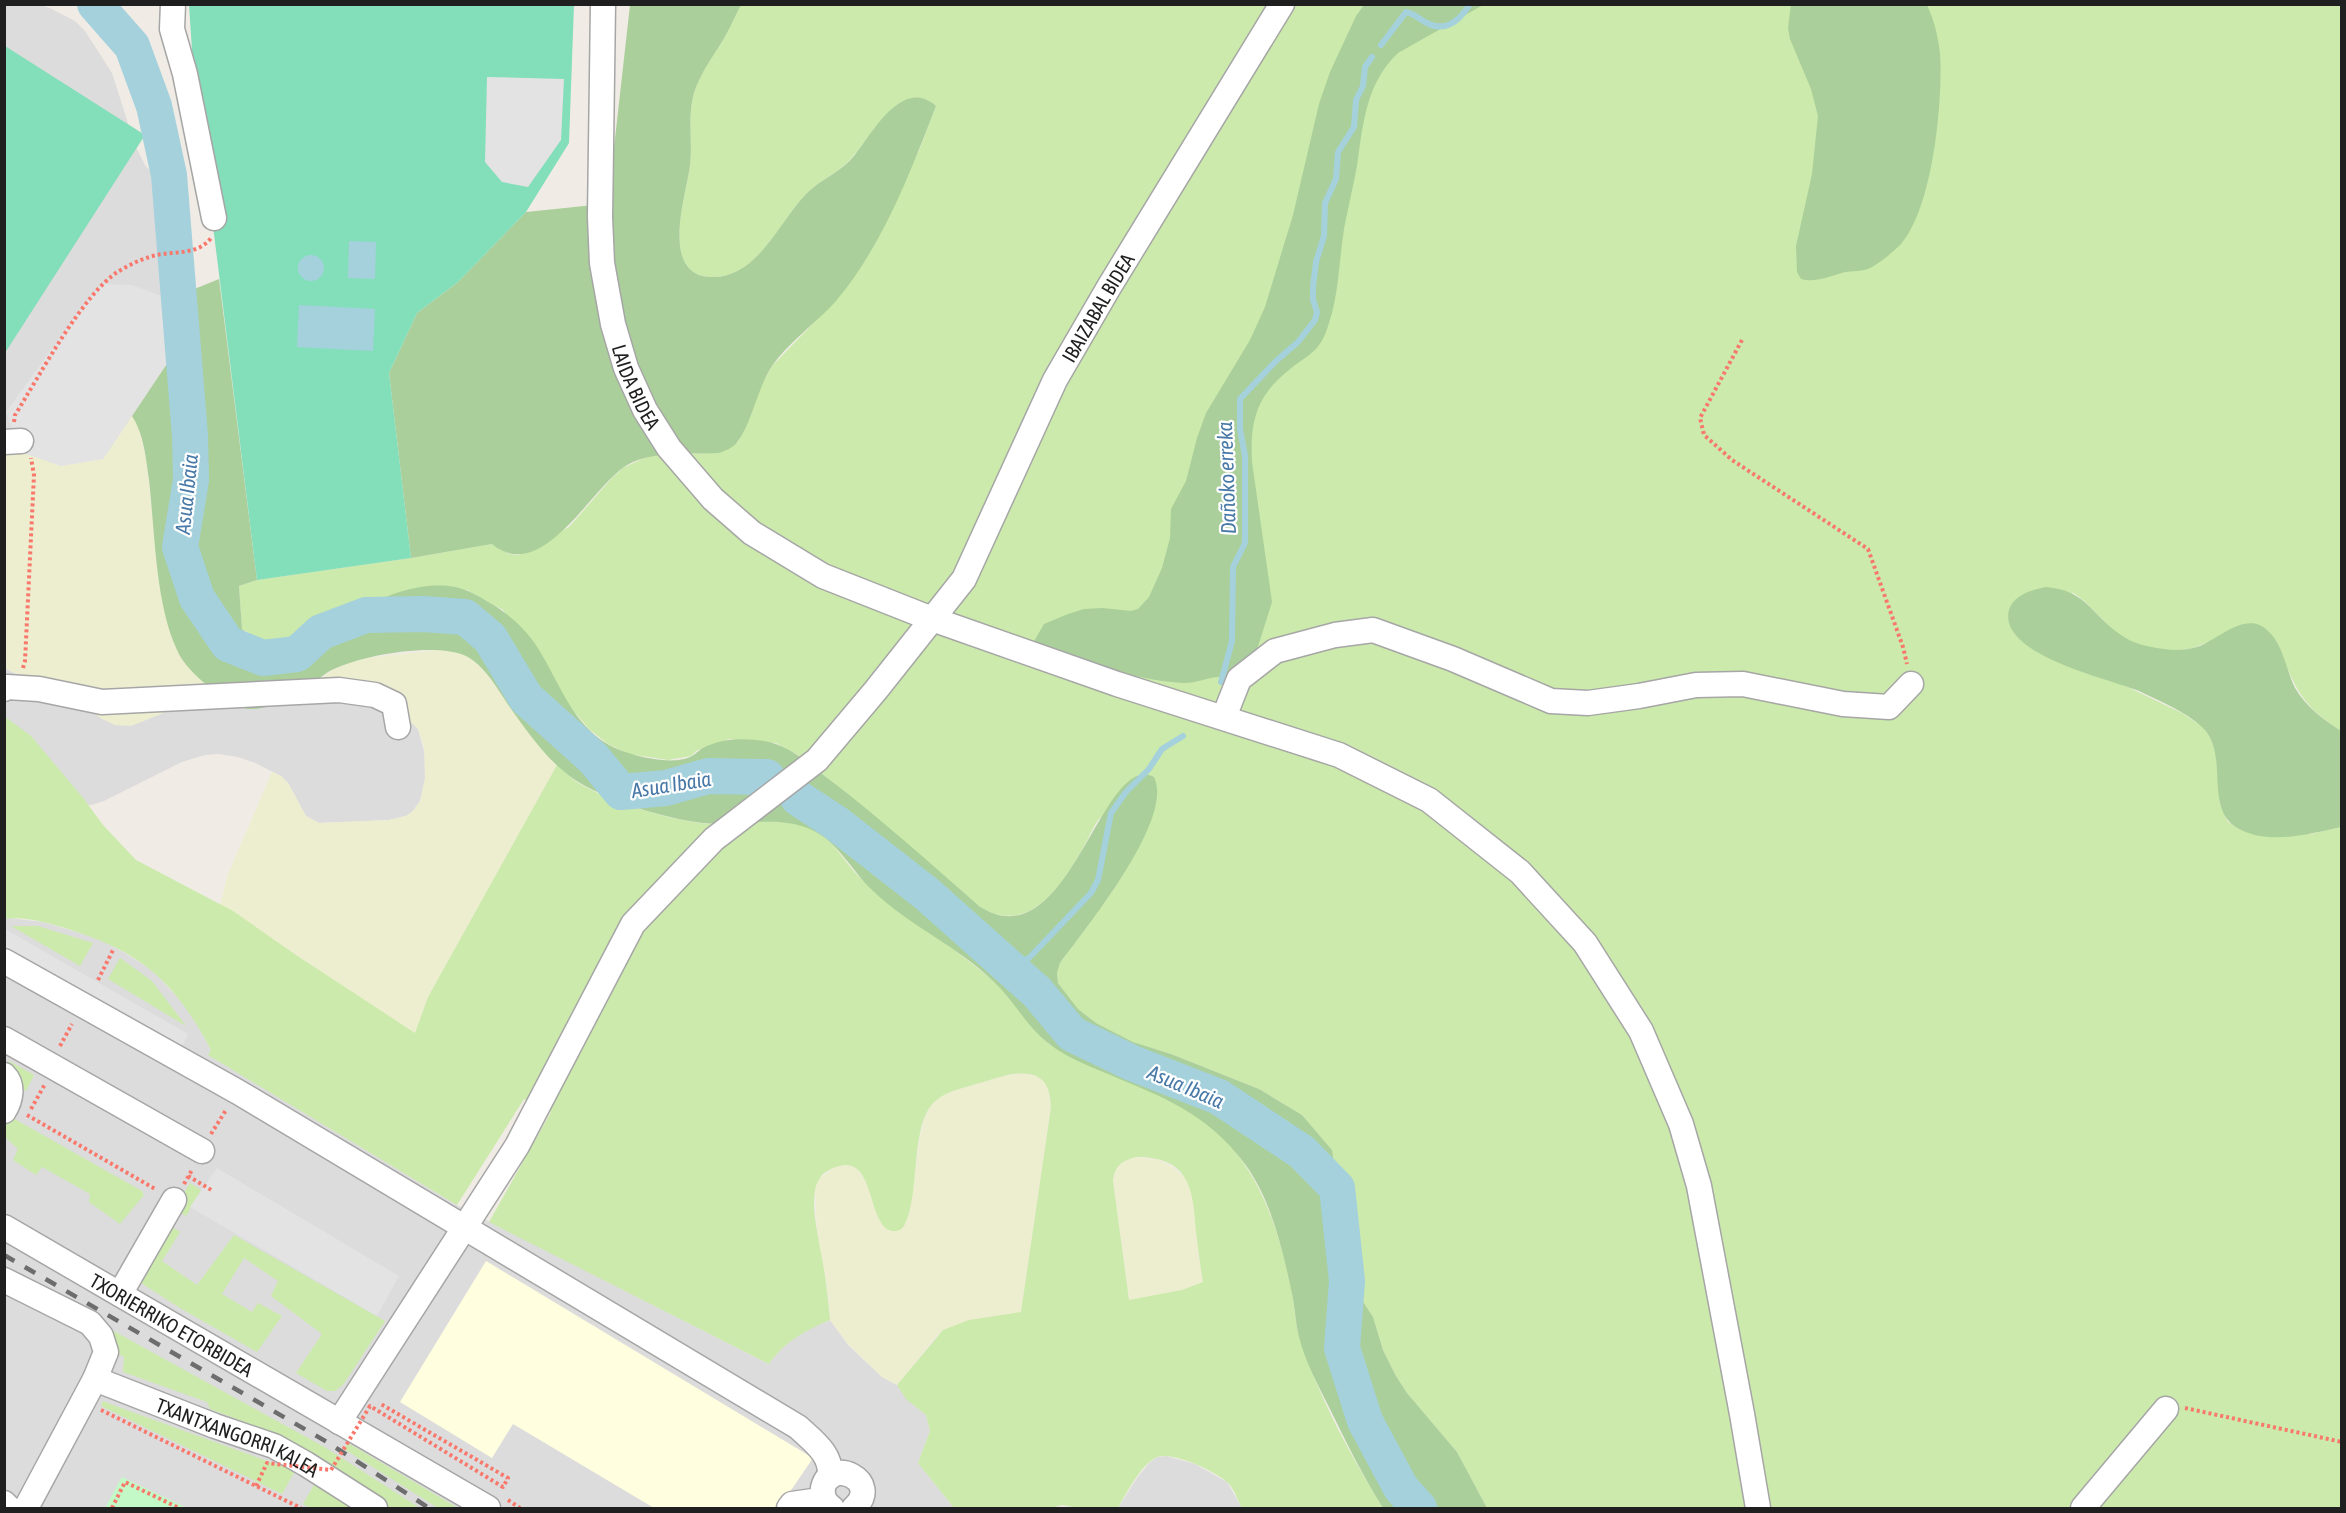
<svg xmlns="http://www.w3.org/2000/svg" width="2346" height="1513" viewBox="0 0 2346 1513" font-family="'Asap Condensed',sans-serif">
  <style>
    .residential { fill: #dddcdc }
    .education { fill: #fffedf }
    .farmland { fill: #edeed0 }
    .grass { fill: #cbeaab; fill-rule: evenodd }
    .forest { fill: #aacf9a }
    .park { fill: #c2f9c6 }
    .pitch { fill: #83deba }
    .parking { fill: #e3e3e3 }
    .water { fill: #a5d1dd }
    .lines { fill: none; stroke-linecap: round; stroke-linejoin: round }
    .stream { stroke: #a5d1dd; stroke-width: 6 }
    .river { stroke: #a5d1dd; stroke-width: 36 }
    .minor-casing { stroke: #a6a6a6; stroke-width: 27 }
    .path { stroke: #f9786c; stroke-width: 4; stroke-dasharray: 3 3; stroke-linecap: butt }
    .minor { stroke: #fff; stroke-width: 24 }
    .rail { stroke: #6d6d6d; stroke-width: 4.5; stroke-dasharray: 12 12; stroke-linecap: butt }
    .path-bridge { stroke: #f9786c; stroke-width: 4; stroke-dasharray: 3 3; stroke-linecap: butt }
    .labels { text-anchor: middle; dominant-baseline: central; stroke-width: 4.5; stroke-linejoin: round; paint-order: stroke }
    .street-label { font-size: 20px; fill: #1f1f1f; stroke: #fff }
    .water-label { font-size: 21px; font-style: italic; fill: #4879a7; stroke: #fff }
  </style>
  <rect width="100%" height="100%" fill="#f0ece5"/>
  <g class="residential">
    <polygon points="4,5 40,5 50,8 75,21 85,31 112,73 135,145 145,165 154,175 162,179 176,260 170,299 168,362 103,459 49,463 5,446"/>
    <polygon points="4,668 14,673 44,678 161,714 209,687 291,697 364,702 405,716 418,729 426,759 425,779 420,801 413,811 406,816 389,820 319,823 306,816 288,783 281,776 255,763 238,757 219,754 205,755 182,762 104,801 91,805 78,805 5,738"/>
    <polygon points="10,918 43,922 100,939 125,953 152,970 182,1002 193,1017 211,1050 209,1055 457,1205 769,1364 777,1352 789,1342 810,1328 830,1320 848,1345 882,1377 897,1385 907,1399 926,1415 930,1431 918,1463 954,1508 5,1508 4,919"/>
    <polygon points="1166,1456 1195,1464 1227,1482 1242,1508 1118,1508 1137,1478 1149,1463 1157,1457"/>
  </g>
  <polygon class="education" points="486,1261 813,1458 779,1508 654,1508 513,1424 492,1458 400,1402"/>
  <g class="farmland">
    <polygon points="132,416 138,425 146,458 159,577 190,669 209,687 161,714 131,726 115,725 102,719 44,678 14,673 5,668 5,446 61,466 103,459"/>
    <polygon points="438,650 459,653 469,657 482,668 532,737 557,765 428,997 415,1033 218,912 228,874 272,772 281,776 288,783 306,816 319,823 389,820 406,816 413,811 420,801 425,779 424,747 418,729 405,716 310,686 333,670 351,662 374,657"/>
    <polygon points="1024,1073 1039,1077 1047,1084 1051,1107 1021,1313 969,1320 937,1335 897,1385 882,1377 848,1344 830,1320 828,1293 817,1232 815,1188 819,1178 836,1166 846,1165 855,1167 864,1178 884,1225 909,1214 920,1137 925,1117 931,1105 942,1096 953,1091 1003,1076"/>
    <polygon points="1136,1157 1158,1160 1170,1165 1186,1178 1194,1199 1199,1257 1203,1282 1182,1290 1129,1301 1113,1181 1117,1166 1123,1161"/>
  </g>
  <g class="grass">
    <path d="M741,5H2341V731C2299,704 2294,685 2276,640C2255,641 2231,638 2210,642C2203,643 2196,648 2188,649C2167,653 2139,648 2121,636C2103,623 2091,604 2072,592L2117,682L2182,713L2203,727L2211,739L2216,753L2220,804L2228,822L2241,830L2311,834L2341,827V1508H1487L1457,1452L1407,1393L1396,1376L1383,1350L1373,1317L1362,1300L1353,1272L1332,1150L1302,1115L1259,1089L1171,1054L1133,1042L1096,1023L1078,1009L1058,983L1057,973L1060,963C1098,911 1142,860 1157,796C1146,800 1108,811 1100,818C1094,824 1089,838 1084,846C1062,885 1029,938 979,906L840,788L798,755L776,743L729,739L696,751L691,756L668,760L629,754L608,744L589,729L573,710L503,610L467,590L402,592L368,605L309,633L283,641H263L242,629L239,586L257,580L411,558L492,544L509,554L519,555L569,527L612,478L623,468L642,459L654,455L719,453L738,442L759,390L772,366L836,300L875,244L920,148L936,106C902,76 872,135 854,155C841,172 819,180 805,195C777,225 756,280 709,277C659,273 687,193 690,165C693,141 687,117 694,93C701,71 716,53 727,33C732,24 736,14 741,5Z"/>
    <path d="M4,716L31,736L84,799L103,825L136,860L233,911L296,955L415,1033L428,997L557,765C563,769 568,775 574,780C605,801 674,822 712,824C743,825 777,816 807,827C835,838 845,866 866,883C907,917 952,946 992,980C1014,999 1028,1025 1050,1045C1079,1058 1108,1072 1137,1085C1164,1098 1193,1109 1215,1130C1261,1172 1280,1233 1292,1292C1295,1308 1295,1326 1301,1341C1320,1400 1351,1456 1383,1508H1242C1238,1501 1235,1491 1229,1484C1218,1472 1173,1451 1157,1457C1141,1464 1126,1494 1118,1508H1077L1062,1505L1051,1508H954L918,1463L930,1431L926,1415L906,1399L897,1385L943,1330L969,1320L1021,1312L1051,1107C1050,1091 1047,1077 1029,1074C1012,1071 992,1080 976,1084C963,1088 948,1091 938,1099C909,1118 921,1193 905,1224C903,1228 900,1231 895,1231C868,1232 876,1162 844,1165C836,1166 829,1169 823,1174C819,1178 816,1184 815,1190C812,1208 817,1230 820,1248C825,1272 828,1296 830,1320C806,1330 784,1342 769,1364L489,1222L551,1112L524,1099L457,1205L208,1055L211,1050C175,982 142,952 68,929C48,923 25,916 5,919ZM1136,1157C1189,1157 1193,1187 1196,1231C1198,1248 1200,1265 1203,1282L1182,1290L1129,1300L1113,1181C1115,1166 1121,1161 1136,1157Z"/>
    <polygon points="11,926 38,926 93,943 80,966"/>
    <polygon points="120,958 152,981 186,1026 108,979"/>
    <polygon points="9,1061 34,1075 26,1091 13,1083 7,1064"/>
    <polygon points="11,1117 142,1191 144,1195 120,1224 89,1202 90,1194 42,1167 36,1175 13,1160 18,1149 5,1137 5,1126"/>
    <polygon points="190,1183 201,1190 186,1216 174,1209"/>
    <polygon points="166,1223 180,1232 162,1261 197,1285 234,1235 385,1321 343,1385 335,1391 327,1391 296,1373 322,1334 271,1296 278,1281 244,1258 222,1294 252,1312 258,1303 282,1316 257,1352 180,1308 138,1281"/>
    <polygon points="101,1324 326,1448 420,1508 383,1508 248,1431 250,1424 210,1409 207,1402 123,1372 124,1357 117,1353"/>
    <polygon points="103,1401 110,1404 295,1471 282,1494 101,1406"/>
    <polygon points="348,1443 458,1508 438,1508 344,1449"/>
    <polygon points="315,1483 351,1508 310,1508 303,1504"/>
  </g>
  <g class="forest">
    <path d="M1791,4L1927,5C1934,20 1938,36 1940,53C1943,101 1933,207 1901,244C1893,252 1879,264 1868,269C1861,271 1852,271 1845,272C1831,276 1815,283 1801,279L1797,272L1796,246L1812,174L1818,116L1811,89L1790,39L1788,28Z"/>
    <path d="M630,5H741C736,14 732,24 727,33C716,53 701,71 694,93C687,117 693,141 690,165C687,193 659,273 709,277C756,280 777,225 805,195C819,180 841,172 854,156C872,134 902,76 936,106C910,173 883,245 836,301C817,322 787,344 772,366C757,389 752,422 738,441C733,448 727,450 719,453C689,455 656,450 629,464C593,483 543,587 492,544L411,558L389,373L417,313L458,282L526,212L594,205L610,183Z"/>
    <path d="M1364,5H1483L1398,53C1366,83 1363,124 1357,166C1353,187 1348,208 1344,229C1339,260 1339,293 1329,323C1320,353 1311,352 1289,370C1256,396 1250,422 1252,462L1272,602L1255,656L1238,678C1230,678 1219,676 1211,678C1201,680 1194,683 1184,683C1131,680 1083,661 1033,643L1044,624L1068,614L1084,609L1102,608L1131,611L1138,609L1149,597L1162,568L1170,538L1171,509L1186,481L1197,438L1206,413L1250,340L1265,307L1293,215L1319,104L1330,72L1356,16Z"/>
    <path d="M219,279L257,580L239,586L242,629C251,636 259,642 271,642C290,642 309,633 326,625C365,606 411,579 455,587C469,590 480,597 492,604C513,617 530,633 542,655C561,687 574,725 609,745C627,755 673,767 692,756C697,753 701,748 707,746C724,738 746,738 764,741C790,745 810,765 830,780C881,819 930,863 979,906C1069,965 1101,749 1154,777C1175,819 1085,929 1060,963L1057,973L1058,983L1078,1009L1096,1023L1133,1042L1171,1054L1259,1089L1302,1115L1332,1150L1353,1272L1362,1300L1373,1317L1383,1350L1396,1376L1407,1393L1457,1452L1487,1508H1383C1363,1476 1346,1442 1329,1407C1318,1385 1305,1361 1299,1337C1295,1321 1295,1305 1291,1289C1282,1247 1271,1200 1245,1164C1205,1111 1162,1097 1103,1072C1086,1065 1067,1057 1052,1046C1028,1029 1015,1002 994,982C958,946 909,926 872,890C852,871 838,842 812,830C783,816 747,824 717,824C677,823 614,803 580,783C550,765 529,734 509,706C497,688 485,666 466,656C436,642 363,655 334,669C325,673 319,679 311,685C296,697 269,710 249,709C235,708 218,694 208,686C196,676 183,664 177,650C155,602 155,532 149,480C146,459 144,434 132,416L168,362L171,337L170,299Z"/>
    <path d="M2046,587C2088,591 2090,614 2121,635C2133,644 2149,647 2164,649C2175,651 2189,650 2200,646C2220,638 2246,611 2267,630C2283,643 2286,670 2295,688C2306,707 2323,719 2341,731V827C2310,834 2269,845 2239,829C2202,809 2231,754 2202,727C2185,711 2159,701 2139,691C2111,679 1997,655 2009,610C2014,594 2032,590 2046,587Z"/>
  </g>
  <polygon class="park" points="122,1477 187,1508 105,1508"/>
  <g class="pitch">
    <polygon points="189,5 574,5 569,143 526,212 458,282 417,313 389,373 411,558 257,580 193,65"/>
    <polygon points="5,46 145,135 5,353"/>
  </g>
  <g class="parking">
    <polygon points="487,77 564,79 561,140 528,187 502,182 485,162"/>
    <polygon points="102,284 132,285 170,299 171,337 168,362 103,459 61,466 21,452 6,412 82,307"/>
    <polygon points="5,929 188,1034 181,1048 5,947"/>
    <polygon points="217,1168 399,1276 377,1316 190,1207"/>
  </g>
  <g class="water">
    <polygon points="349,241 376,242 375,279 348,278"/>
    <circle cx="311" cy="268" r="13"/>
    <polygon points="299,305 375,309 373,351 297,347"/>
  </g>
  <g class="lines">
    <g class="stream">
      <path d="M1381,45L1406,12C1415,14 1419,19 1427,23C1446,33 1460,20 1470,4"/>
      <polyline points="1221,682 1232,641 1233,567 1245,543 1245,456 1240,429 1240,399 1276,361 1298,342 1315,320 1317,312 1313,300 1313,287 1316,262 1324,236 1325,203 1336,179 1338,152 1354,127 1356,100 1363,86 1365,67 1372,57"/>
      <polyline points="1000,961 1022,961 1029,958 1091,893 1098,880 1111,813 1126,792 1149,769 1162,749 1183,736"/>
    </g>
    <g class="river">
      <polyline points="95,4 132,46 154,106 169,175 190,436 191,480 180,547 197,598 228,644 263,658 297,654 321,632 366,615 423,614 465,617 490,638 526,698 594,759 621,792 666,788 708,776 767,777"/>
      <polyline points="798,798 836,823 927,894 1037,992 1072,1034 1132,1063 1219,1097 1302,1152 1337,1188 1347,1281 1342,1348 1365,1421 1401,1488 1419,1508"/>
    </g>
    <defs>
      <g id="minor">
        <polyline points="173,4 172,29 185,74 214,218"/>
        <path id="s1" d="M603,4L600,217L602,263L613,324L626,368L645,410L669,448L713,499L752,533L823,576L932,619L1117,684L1339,755L1429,800L1520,872L1585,943L1641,1031L1681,1124L1699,1186L1742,1414L1758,1508"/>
        <polyline points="4,442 21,441"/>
        <polyline points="4,689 7,687 39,689 102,702 339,690 375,695 394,704 398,727"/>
        <polyline points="1224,717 1239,679 1275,651 1335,635 1373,630 1453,659 1551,701 1588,703 1639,696 1696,685 1743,684 1843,704 1889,707 1911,684"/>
        <path d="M4,961L238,1092L798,1427C814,1442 832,1454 830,1477"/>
        <polyline points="4,1039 202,1151"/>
        <path d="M4,1075C14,1085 11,1100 4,1111"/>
        <path id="s2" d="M4,1227L488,1508"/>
        <polyline points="4,1280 90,1323 101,1336 106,1352 95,1379 26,1508"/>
        <polyline points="120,1294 174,1200"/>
        <path id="s3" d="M95,1379L215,1426L274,1446L306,1464L375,1508"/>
        <path id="s4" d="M339,1422L517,1146L633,924L714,839L817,760L876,690L964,579L1055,380L1109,287L1282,4"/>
        <polyline points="4,1503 9,1508"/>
        <polyline points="789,1508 792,1504 813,1501"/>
        <path d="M832,1508C825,1503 822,1497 823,1488C830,1456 883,1481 854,1508"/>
        <polyline points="2083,1508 2166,1409"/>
      </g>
    </defs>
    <use href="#minor" class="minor-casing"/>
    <g class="path">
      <polyline points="1742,340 1700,418 1704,435 1732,460 1868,549 1903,647 1907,664"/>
      <path d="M14,422L15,415C39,377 83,293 119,271C131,264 143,258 157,255C176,251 198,255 211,238"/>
      <polyline points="23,668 25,661 34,475 31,458"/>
      <polyline points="98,980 113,950"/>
      <polyline points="60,1046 72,1024"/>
      <polyline points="31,1109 45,1084"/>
      <polyline points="27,1115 155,1189"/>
      <polyline points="211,1134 226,1110"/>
      <polyline points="188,1176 213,1191"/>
      <polyline points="184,1184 192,1170"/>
      <polyline points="2185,1408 2342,1442"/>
      <polyline points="101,1410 301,1508"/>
      <polyline points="508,1500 520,1508"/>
      <polyline points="112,1508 125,1482 179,1508"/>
    </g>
    <use href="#minor" class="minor"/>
    <polyline class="rail" points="4,1255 327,1442 429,1508"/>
    <polyline class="path-bridge" points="256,1486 267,1463 331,1470 370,1406 503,1487 508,1478 379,1403"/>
  </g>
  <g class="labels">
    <g class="street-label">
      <text stroke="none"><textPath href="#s4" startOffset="1362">IBAIZABAL BIDEA</textPath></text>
      <text stroke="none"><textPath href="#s1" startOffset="388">LAIDA BIDEA</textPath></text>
      <text stroke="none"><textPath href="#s2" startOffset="194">TXORIERRIKO ETORBIDEA</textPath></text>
      <text stroke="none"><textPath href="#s3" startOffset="154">TXANTXANGORRI KALEA</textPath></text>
    </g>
    <g class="water-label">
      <text transform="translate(1226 478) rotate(-92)">Dañoko erreka</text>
      <text transform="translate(186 494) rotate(-84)">Asua Ibaia</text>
      <text transform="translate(671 784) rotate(-9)">Asua Ibaia</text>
      <text transform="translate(1186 1086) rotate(23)">Asua Ibaia</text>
    </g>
  </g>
  <rect width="2346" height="1513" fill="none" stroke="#1f1f1f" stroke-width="12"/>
</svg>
